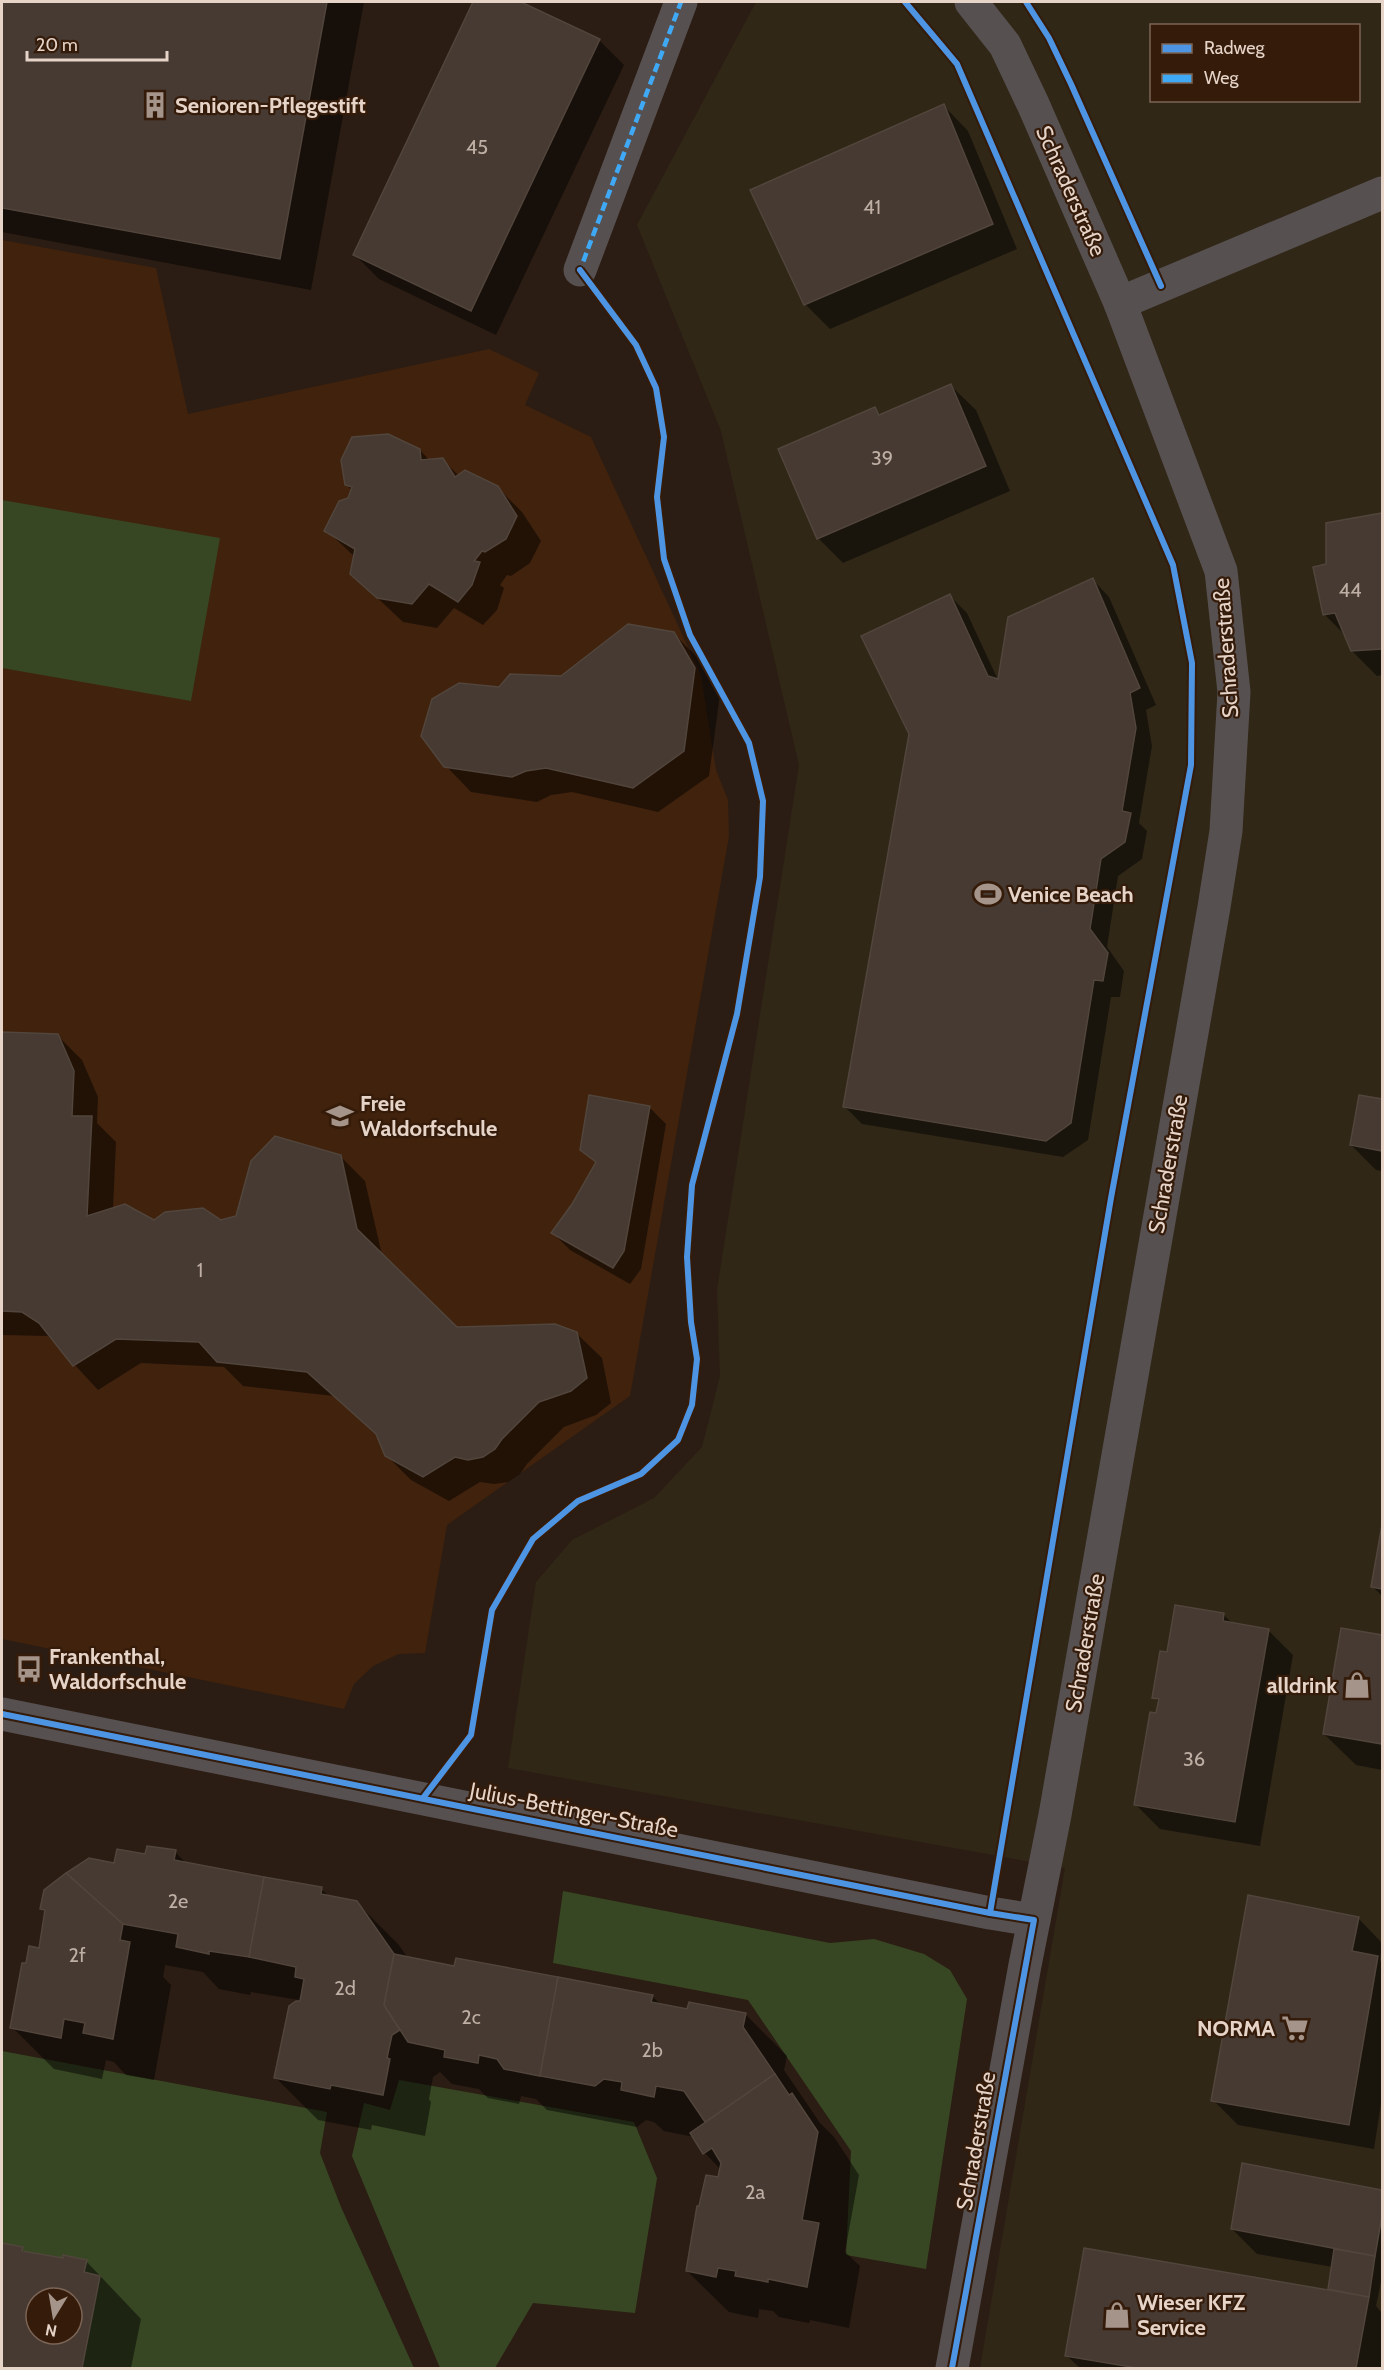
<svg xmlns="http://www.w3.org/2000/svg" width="1384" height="2370" viewBox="0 0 1384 2370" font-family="Cabin,sans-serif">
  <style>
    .commercial { fill: #302717; fill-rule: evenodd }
    .built { fill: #40220d }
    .green { fill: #384723; fill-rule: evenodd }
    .shadow { fill: #0007; fill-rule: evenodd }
    .building { fill: #463a32; stroke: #51453c; stroke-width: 1.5; fill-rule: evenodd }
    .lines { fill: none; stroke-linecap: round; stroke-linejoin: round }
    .minor { stroke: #575050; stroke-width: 33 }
    .quiet { stroke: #3fa9f5; stroke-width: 4.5; stroke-dasharray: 9 4.5; stroke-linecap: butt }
    .cycleway-casing { stroke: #351b09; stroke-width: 10 }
    .cycleway { stroke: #4d94e3; stroke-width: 6 }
    .labels { text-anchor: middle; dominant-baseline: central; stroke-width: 4.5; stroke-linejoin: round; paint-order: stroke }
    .number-label { font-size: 20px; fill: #beaea3 }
    .poi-label { font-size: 22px; font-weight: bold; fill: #e6d4c9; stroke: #351b09; text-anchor: start }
    .street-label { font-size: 22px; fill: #e6d4c9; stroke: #351b09 }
  </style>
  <rect width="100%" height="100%" fill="#2b1d13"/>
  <path class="commercial" d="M756,2H1382V2368H980L1065,1868L508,1768L536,1582L572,1540L654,1498L702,1447L720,1376L717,1290L799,765L721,431L637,225ZM1152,26H1358V100H1152Z"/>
  <polygon class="built" points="2,240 156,268 188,414 489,349 539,373 525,405 591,437 701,675 716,770 728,800 729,836 630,1396 447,1525 425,1653 399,1654 373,1666 354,1684 344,1709 2,1639"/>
  <g class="green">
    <polygon points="2,500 220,538 191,701 2,668"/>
    <polygon points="563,1891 830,1943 874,1939 924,1954 950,1970 967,1999 926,2269 846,2255 851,2151 748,2000 553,1963"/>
    <path d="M2,2051L327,2112L320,2153L341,2207L414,2368H2ZM36,2298H72V2334H36Z"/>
    <polygon points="399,2080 634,2122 657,2178 635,2313 533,2303 495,2368 440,2368 352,2156 364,2103 390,2110"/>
  </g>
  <g class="shadow">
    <polygon points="2,2 364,2 311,290 2,232"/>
    <polygon points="475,2 518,2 600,41 624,65 496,335 379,279 355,255"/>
    <polygon points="944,106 968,131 1017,249 830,329 805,304"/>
    <polygon points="951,386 976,410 1010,491 843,563 818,538 875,409 882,416"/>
    <polygon points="420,450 430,461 443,460 459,476 497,487 522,512 541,541 530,563 511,576 507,575 500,585 504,588 497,610 483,625 454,608 437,628 403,622 351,573 355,557 326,530 350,499 352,491 346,484"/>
    <polygon points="1382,515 1382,675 1377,676 1352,651 1346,636 1324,614 1327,525"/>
    <polygon points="1093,580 1109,597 1156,705 1146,710 1152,746 1139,823 1147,831 1142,859 1118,876 1107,947 1124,971 1120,997 1111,997 1088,1140 1063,1157 862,1124 845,1107 950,596 967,613 999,682"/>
    <polygon points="673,633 698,658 720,694 709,776 658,812 572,792 551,795 537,802 471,792 446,766 500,688 561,677"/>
    <polygon points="2,1033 57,1035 82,1060 98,1097 97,1123 116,1142 113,1209 154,1222 220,1221 237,1217 340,1156 365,1181 382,1255 456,1328 576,1333 602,1358 611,1403 596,1415 564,1427 527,1464 520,1474 508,1482 494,1484 480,1482 449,1501 411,1480 386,1455 379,1437 334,1396 243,1386 224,1367 141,1363 98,1390 48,1336 2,1335"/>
    <polygon points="1360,1096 1382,1100 1382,1171 1376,1170 1351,1145"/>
    <polygon points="649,1107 666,1124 641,1269 630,1284 570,1250 553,1233 573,1204 597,1164 582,1149"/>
    <polygon points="1382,1534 1382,1596 1373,1587"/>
    <polygon points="1224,1615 1233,1624 1268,1630 1293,1655 1260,1846 1160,1829 1135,1804 1160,1703 1154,1697 1168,1654"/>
    <polygon points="1342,1630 1382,1637 1382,1770 1356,1765 1324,1734"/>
    <polygon points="175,1852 187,1864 321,1889 330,1897 356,1902 398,1944 408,1958 456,1968 652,1996 662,2006 688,2011 745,2014 787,2056 784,2070 820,2123 834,2137 859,2175 845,2252 860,2266 849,2328 810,2320 809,2323 779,2317 773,2311 759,2309 758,2318 729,2312 687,2271 721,2170 705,2153 694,2137 664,2131 654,2122 646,2120 637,2127 547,2110 536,2099 521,2096 519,2104 488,2098 479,2089 452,2084 440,2072 433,2077 429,2099 431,2102 425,2136 372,2125 371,2130 318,2120 276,2078 290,2007 299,2000 251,1992 250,1995 219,1989 203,1972 165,1965 163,1977 171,1985 154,2080 126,2075 114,2062 106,2060 102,2079 54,2069 12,2027 27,1965 40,1949 46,1913 42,1908 115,1865 147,1856"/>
    <polygon points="1358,1918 1382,1943 1380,1960 1382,1963 1382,2097 1374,2149 1238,2125 1213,2100"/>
    <polygon points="1244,2165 1382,2191 1382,2277 1376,2306 1382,2313 1382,2368 1080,2368 1067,2356 1332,2292 1329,2289 1333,2267 1257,2254 1232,2229"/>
    <path d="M2,2245L22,2249L27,2253L64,2260L86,2261L141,2319L131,2368H2ZM36,2298H72V2334H36Z"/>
  </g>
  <g class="building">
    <polygon points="2,2 327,2 280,259 2,208"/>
    <polygon points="473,2 521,2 600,39 471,311 353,255"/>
    <polygon points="944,104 993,224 804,305 750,190"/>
    <polygon points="951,384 986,466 817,539 778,449 875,407 879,415"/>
    <polygon points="388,434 420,449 421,460 443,458 455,477 465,470 498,486 517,516 506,539 485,552 482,551 474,561 480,562 472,585 458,602 429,584 412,604 377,598 350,574 355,549 324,531 339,501 348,498 352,487 345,485 341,460 352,437"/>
    <polygon points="1382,513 1382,649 1351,651 1335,613 1323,615 1313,567 1326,564 1326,523"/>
    <polygon points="1093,578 1140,688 1130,693 1136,728 1122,811 1131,813 1125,842 1101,859 1090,929 1108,953 1103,981 1094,980 1071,1123 1046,1141 843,1107 909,734 861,636 950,594 988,676 998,679 1008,617"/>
    <polygon points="628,624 674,632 695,668 684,751 633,788 546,768 526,771 512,777 444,767 421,736 432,699 459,683 499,687 510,674 561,676"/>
    <polygon points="2,1032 58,1034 74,1071 72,1116 92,1116 87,1216 125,1204 154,1220 165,1212 203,1208 221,1220 236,1216 251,1161 275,1136 341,1155 357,1229 457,1327 555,1324 577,1332 587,1378 571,1391 539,1402 502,1439 495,1449 483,1457 468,1460 455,1457 423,1477 385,1456 376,1434 307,1372 217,1362 199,1342 116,1339 73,1366 39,1323 22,1312 2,1311"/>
    <polygon points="589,1095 650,1106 624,1251 613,1268 551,1233 572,1204 596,1162 580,1150"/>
    <polygon points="1359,1095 1382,1099 1382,1151 1350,1145"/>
    <polygon points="1382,1525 1382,1589 1371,1587"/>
    <polygon points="1175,1605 1224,1613 1223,1621 1269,1629 1235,1822 1134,1805 1150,1712 1156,1713 1159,1699 1152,1698 1160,1651 1167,1652"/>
    <polygon points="1341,1628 1382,1635 1382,1744 1323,1734"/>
    <polygon points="147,1846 176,1850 174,1860 264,1877 249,1957 209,1951 209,1954 176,1947 178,1934 123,1924 66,1873 89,1858 114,1863 117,1849 145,1854"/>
    <polygon points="66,1873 123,1924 120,1940 130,1942 113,2039 83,2033 85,2023 64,2019 61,2038 10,2028 22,1963 26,1963 29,1946 39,1948 45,1910 40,1909 44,1890"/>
    <polygon points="264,1877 322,1887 321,1894 357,1901 394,1954 384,2005 400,2030 392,2035 387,2058 390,2059 383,2095 331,2085 330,2089 274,2078 289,2006 296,2001 300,2001 304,1979 295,1977 296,1967 249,1957"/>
    <polygon points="1248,1895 1359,1917 1352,1951 1378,1956 1349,2125 1211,2101"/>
    <polygon points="394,1954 454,1966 456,1958 558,1977 540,2076 504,2069 497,2059 479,2055 478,2063 444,2057 445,2050 408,2042 384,2005"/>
    <polygon points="558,1977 653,1995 651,2002 687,2009 689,2002 746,2013 743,2027 775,2074 705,2122 684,2091 656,2086 654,2097 621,2090 622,2082 604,2079 595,2086 540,2076"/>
    <polygon points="775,2074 789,2095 792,2093 818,2132 802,2220 819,2223 807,2287 768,2279 768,2282 735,2276 736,2271 718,2268 716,2277 686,2271 697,2206 699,2206 706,2175 718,2177 721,2163 712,2148 703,2154 690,2133"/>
    <polygon points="1242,2163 1382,2190 1382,2216 1375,2256 1231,2229"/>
    <path d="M2,2243L23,2247L22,2251L63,2258V2255L87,2260L84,2272L100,2276L82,2368H2ZM36,2298H72V2334H36Z"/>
    <polygon points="1084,2248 1369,2297 1356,2368 1137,2368 1065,2356"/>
    <polygon points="1334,2249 1375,2256 1369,2297 1328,2289"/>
  </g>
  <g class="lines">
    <g class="minor">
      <polyline points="580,270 681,2"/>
      <polyline points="1120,303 1382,193"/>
      <polyline points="2,1714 990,1913 1034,1920"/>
      <polyline points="952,2368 1025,1965 1055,1815 1214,907 1226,831 1234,692 1221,571 1120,303 1033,104 1005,45 971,2"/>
    </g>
    <polyline class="quiet" points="583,273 580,270 681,2"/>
    <defs>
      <g id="cycleway">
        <polyline points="905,2 957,64 1173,565 1192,663 1191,765 1111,1198 990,1913"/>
        <polyline points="1026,2 1049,38 1071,84 1161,286"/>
        <polyline points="2,1714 990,1913 1034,1920 952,2368"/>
        <polyline points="423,1798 471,1735 492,1610 533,1539 578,1501 641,1474 678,1440 692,1405 697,1359 691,1322 687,1257 692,1185 737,1014 760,877 763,801 749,743 690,635 664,559 657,497 664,437 656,388 636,345 580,270"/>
      </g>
    </defs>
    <use href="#cycleway" class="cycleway-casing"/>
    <use href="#cycleway" class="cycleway"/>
  </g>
  <defs>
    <symbol id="building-bare" viewBox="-9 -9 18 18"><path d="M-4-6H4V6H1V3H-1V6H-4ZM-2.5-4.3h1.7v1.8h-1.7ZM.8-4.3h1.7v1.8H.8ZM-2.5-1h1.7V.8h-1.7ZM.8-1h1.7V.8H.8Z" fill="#a59489" stroke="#351b09" stroke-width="2.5" paint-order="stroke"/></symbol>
    <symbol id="stadium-bare" viewBox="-9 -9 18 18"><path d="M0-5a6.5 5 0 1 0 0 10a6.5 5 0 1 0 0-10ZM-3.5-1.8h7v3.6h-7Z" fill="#a59489" stroke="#351b09" stroke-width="2.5" paint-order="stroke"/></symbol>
    <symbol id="school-bare" viewBox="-9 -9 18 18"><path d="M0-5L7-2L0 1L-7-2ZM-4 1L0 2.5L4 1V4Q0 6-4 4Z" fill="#a59489" stroke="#351b09" stroke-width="2.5" paint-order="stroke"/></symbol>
    <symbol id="bus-bare" viewBox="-9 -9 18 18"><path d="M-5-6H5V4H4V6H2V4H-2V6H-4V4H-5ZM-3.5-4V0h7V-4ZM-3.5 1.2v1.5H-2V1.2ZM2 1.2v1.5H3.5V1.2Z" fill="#a59489" stroke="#351b09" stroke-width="2.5" paint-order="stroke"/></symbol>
    <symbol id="shop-bare" viewBox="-9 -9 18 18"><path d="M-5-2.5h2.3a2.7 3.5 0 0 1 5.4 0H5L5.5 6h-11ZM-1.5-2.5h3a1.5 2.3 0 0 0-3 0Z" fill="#a59489" stroke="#351b09" stroke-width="2.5" paint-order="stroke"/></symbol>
    <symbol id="supermarket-bare" viewBox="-9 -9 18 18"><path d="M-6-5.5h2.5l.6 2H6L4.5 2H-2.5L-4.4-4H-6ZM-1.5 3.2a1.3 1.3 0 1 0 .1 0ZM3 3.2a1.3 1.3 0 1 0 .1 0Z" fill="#a59489" stroke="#351b09" stroke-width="2.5" paint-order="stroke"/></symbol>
  </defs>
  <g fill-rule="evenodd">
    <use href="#building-bare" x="136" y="86" width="38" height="38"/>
    <use href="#stadium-bare" x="969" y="875" width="38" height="38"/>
    <use href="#school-bare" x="321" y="1097" width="38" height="38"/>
    <use href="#bus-bare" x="10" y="1650" width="38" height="38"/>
    <use href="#shop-bare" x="1338" y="1666" width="38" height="38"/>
    <use href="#supermarket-bare" x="1276" y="2009" width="38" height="38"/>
    <use href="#shop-bare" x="1098" y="2296" width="38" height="38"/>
  </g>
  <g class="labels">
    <g class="number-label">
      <text x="477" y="147">45</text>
      <text x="872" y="207">41</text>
      <text x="882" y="458">39</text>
      <text x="1350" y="590">44</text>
      <text x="200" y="1270">1</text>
      <text x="1194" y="1759">36</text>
      <text x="178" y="1901">2e</text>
      <text x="77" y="1955">2f</text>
      <text x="345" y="1988">2d</text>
      <text x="471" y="2017">2c</text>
      <text x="652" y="2050">2b</text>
      <text x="755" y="2192">2a</text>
    </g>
    <g class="poi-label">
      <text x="175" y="105">Senioren-Pflegestift</text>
      <text x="1008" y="894">Venice Beach</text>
      <text x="360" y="1103">Freie<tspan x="360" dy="25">Waldorfschule</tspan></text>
      <text x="49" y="1656">Frankenthal,<tspan x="49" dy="25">Waldorfschule</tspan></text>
      <text x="1337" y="1685" text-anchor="end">alldrink</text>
      <text x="1275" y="2028" text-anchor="end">NORMA</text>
      <text x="1137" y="2302">Wieser KFZ<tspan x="1137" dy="25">Service</tspan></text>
    </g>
    <g class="street-label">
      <text transform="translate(1071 191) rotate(66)">Schraderstraße</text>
      <text transform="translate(1226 648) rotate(-94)">Schraderstraße</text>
      <text transform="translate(1168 1164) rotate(-80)">Schraderstraße</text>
      <text transform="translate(1085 1643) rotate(-80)">Schraderstraße</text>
      <text transform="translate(574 1810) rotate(11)">Julius-Bettinger-Straße</text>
      <text transform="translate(976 2141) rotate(-80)">Schraderstraße</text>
    </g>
  </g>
  <rect width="1384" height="2370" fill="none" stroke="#e6d4c9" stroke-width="6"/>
  <rect x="1150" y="24" width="210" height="78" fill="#351b09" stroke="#7c6556" stroke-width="1.5"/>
  <rect x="1162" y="44" width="30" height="9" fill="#4d94e3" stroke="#7c6556" stroke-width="1.5"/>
  <text x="1204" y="54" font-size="18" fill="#e6d4c9">Radweg</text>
  <rect x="1162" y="74" width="30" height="9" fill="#3fa9f5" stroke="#7c6556" stroke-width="1.5"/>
  <text x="1204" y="84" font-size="18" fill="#e6d4c9">Weg</text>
  <g transform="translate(54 2316) rotate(191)"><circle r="28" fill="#351b09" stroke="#7c6556" stroke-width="1.5"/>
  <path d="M0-4.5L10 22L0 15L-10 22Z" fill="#a59489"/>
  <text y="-9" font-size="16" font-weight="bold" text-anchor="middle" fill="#e6d4c9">N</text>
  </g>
  <path d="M27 51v9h140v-9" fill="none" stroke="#e6d4c9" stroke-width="3"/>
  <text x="36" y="51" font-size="18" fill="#e6d4c9" stroke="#351b09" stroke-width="4.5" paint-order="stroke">20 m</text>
</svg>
